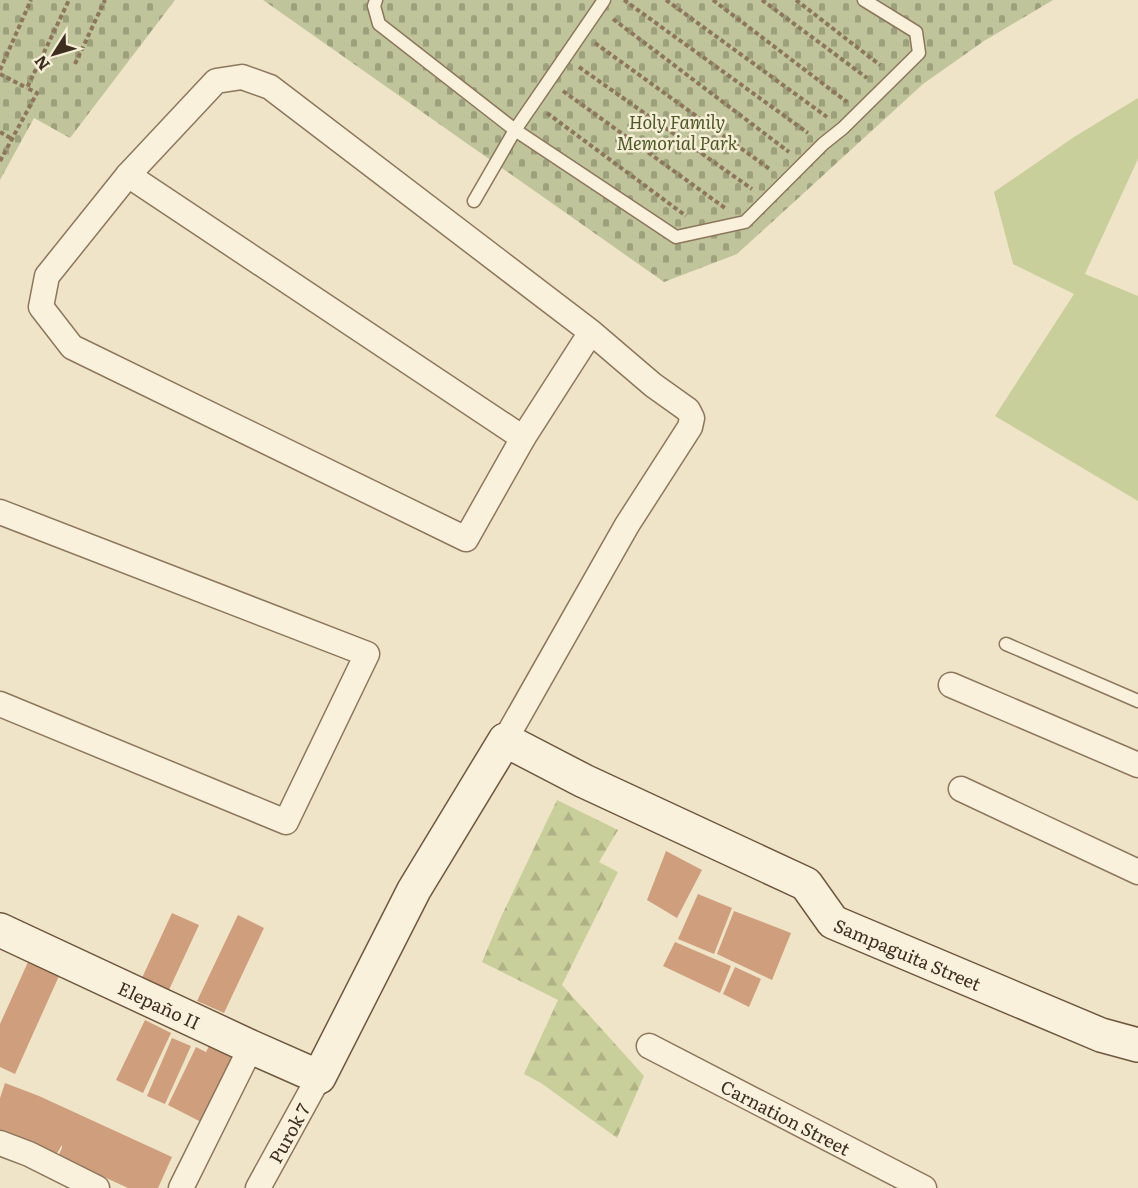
<svg xmlns="http://www.w3.org/2000/svg" width="1138" height="1188" viewBox="0 0 1138 1188" font-family="Literata,serif">
  <style>
    .green { fill: #c9cf9b }
    .forest { fill: url(#forest-firs) }
    .cemetery { fill: url(#cemetery-stones) }
    .building { fill: #cf9f7d }
    .lines { fill: none; stroke-linecap: round; stroke-linejoin: round }
    .lane-casing { stroke: #8d765c; stroke-width: 15 }
    .street-casing { stroke: #8d765c; stroke-width: 27 }
    .secondary-casing { stroke: #6f573f; stroke-width: 36 }
    .path { stroke: #8d765c; stroke-width: 4; stroke-dasharray: 4.5 3; stroke-linecap: butt }
    .lane { stroke: #faf1dc; stroke-width: 12 }
    .street { stroke: #faf1dc; stroke-width: 24 }
    .secondary { stroke: #faf1dc; stroke-width: 33 }
    .labels { text-anchor: middle; dominant-baseline: central; stroke-width: 5; stroke-linejoin: round; paint-order: stroke }
    .park-label { font-size: 18px; font-style: italic; fill: #4d5a26; stroke: #f7eed8 }
    .street-label { font-size: 18px; fill: #3d2e20; stroke: #f7eed8 }
  </style>
  <defs>
    <pattern id="forest-firs" width="22" height="20" patternUnits="userSpaceOnUse" patternTransform="scale(1.5)"><rect width="22" height="20" fill="#c9cf9b"/><path d="M5 1l3.5 6h-7zM16 11l3.5 6h-7z" fill="#aeb285"/></pattern>
    <pattern id="cemetery-stones" width="16" height="16" patternUnits="userSpaceOnUse" patternTransform="scale(1.5)"><rect width="16" height="16" fill="#bfc49a"/><path d="M2 7V4a2 2 0 0 1 4 0v3zM10 15v-3a2 2 0 0 1 4 0v3z" fill="#9ca07d"/></pattern>
  </defs>
  <rect width="100%" height="100%" fill="#f0e4c8"/>
  <polygon class="green" points="1138,98 1138,159 1085,274 1138,296 1138,501 995,416 1074,294 1013,264 994,192 1074,137"/>
  <polygon class="forest" points="557,800 618,830 599,862 618,872 562,985 644,1076 617,1138 541,1083 524,1074 558,1000 482,962 501,917"/>
  <g class="cemetery">
    <polygon points="0,0 175,0 70,138 34,118 0,180"/>
    <polygon points="263,0 1053,0 984,41 923,84 737,254 664,282"/>
  </g>
  <g class="building">
    <polygon points="666,851 702,870 677,918 647,900"/>
    <polygon points="698,894 732,908 714,954 678,939"/>
    <polygon points="734,911 791,933 772,980 717,954"/>
    <polygon points="172,913 199,925 168,992 141,980"/>
    <polygon points="238,915 264,928 224,1013 197,1001"/>
    <polygon points="675,942 731,966 720,993 663,966"/>
    <polygon points="28,962 59,976 15,1074 0,1067 0,1024"/>
    <polygon points="735,967 761,979 749,1007 723,994"/>
    <polygon points="145,1020 171,1033 143,1093 116,1080"/>
    <polygon points="172,1038 191,1046 165,1104 147,1096"/>
    <polygon points="209,1046 232,1057 201,1122 168,1105 196,1047 206,1052"/>
    <polygon points="5,1083 39,1096 172,1157 158,1188 128,1188 58,1156 62,1148 62,1145 56,1155 0,1135 0,1098"/>
  </g>
  <g class="lines">
    <defs>
      <g id="lane">
        <polyline points="376,0 374,6 379,24 515,130 676,237 745,222 823,144 843,128 919,53 916,32 864,0"/>
        <polyline points="474,201 515,130 604,0"/>
        <polyline points="1006,644 1138,701"/>
      </g>
      <g id="street">
        <polyline points="128,175 523,438"/>
        <polyline points="0,512 367,654 286,822 0,704"/>
        <polyline points="951,685 1138,765"/>
        <polyline points="505,740 627,525 690,427 692,418 688,410 653,385 591,332 270,87 242,77 216,81 128,175 47,276 41,307 72,347 466,539 523,438 591,332"/>
        <polyline points="961,789 1138,872"/>
        <path id="s1" d="M649,1046L924,1188"/>
        <polyline points="0,1143 29,1154 97,1188"/>
        <polyline points="181,1188 251,1047"/>
        <path id="s2" d="M258,1188L319,1077"/>
      </g>
      <g id="secondary">
        <path id="s3" d="M0,930L251,1047L319,1077L414,890L505,740L584,781L806,884L833,922L1101,1035L1138,1045"/>
      </g>
    </defs>
    <use href="#lane" class="lane-casing"/>
    <use href="#street" class="street-casing"/>
    <use href="#secondary" class="secondary-casing"/>
    <g class="path">
      <polyline points="624,0 808,133"/>
      <polyline points="666,0 827,117"/>
      <polyline points="713,0 847,102"/>
      <polyline points="762,0 867,78"/>
      <polyline points="796,0 880,65"/>
      <polyline points="613,19 789,152"/>
      <polyline points="595,43 771,170"/>
      <polyline points="75,64 105,0"/>
      <polyline points="579,67 752,189"/>
      <polyline points="0,70 31,0"/>
      <polyline points="0,74 27,88"/>
      <polyline points="563,91 725,208"/>
      <polyline points="547,113 686,216"/>
      <polyline points="0,132 12,139"/>
      <polyline points="0,161 37,93 27,88 69,0"/>
    </g>
    <use href="#lane" class="lane"/>
    <use href="#street" class="street"/>
    <use href="#secondary" class="secondary"/>
  </g>
  <g class="labels">
    <g class="park-label">
      <text x="677" y="121">Holy Family<tspan x="677" dy="21">Memorial Park</tspan></text>
    </g>
    <g class="street-label">
      <text stroke="none"><textPath href="#s3" startOffset="1198">Sampaguita Street</textPath></text>
      <text stroke="none"><textPath href="#s3" startOffset="176">Elepaño II</textPath></text>
      <text stroke="none"><textPath href="#s1" startOffset="154">Carnation Street</textPath></text>
      <text stroke="none"><textPath href="#s2" startOffset="63">Purok 7</textPath></text>
    </g>
  </g>
  <g transform="translate(54 54) rotate(233)" stroke="#f7eed8" stroke-width="4.5" paint-order="stroke">
  <path d="M0-4.5L10 22L0 15L-10 22Z" fill="#3d2e20"/>
  <text y="-9" font-size="16" font-weight="bold" text-anchor="middle" fill="#3d2e20">N</text>
  </g>
</svg>
